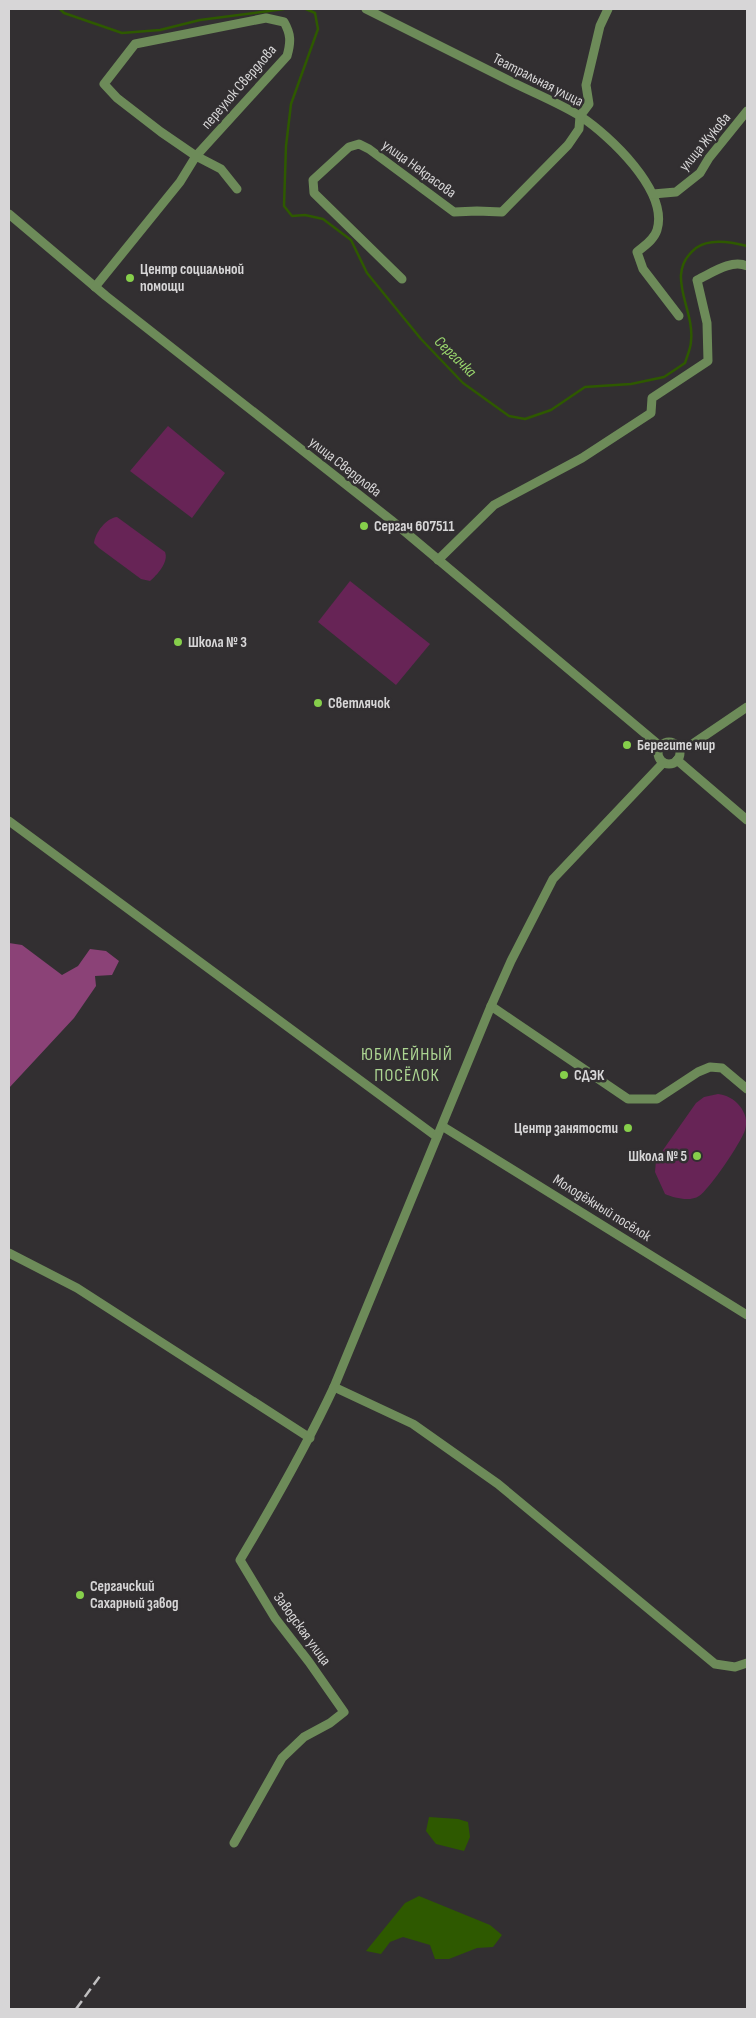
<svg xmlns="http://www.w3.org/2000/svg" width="756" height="2018" viewBox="0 0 756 2018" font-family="'Sofia Sans Condensed',sans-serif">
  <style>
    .green { fill: #672456 }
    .forest { fill: #8b4277 }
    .water { fill: #2e5900 }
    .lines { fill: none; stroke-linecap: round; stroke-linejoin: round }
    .stream { stroke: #2e5900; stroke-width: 2.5 }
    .minor { stroke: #6d8b59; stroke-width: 9 }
    .rail { stroke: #c0bfc0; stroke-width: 2.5; stroke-dasharray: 10 5; stroke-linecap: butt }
    .poi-dot { fill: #86cf4b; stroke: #322f31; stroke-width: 2 }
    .labels { text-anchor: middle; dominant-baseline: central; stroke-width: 5; stroke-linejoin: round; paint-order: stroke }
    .street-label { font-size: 15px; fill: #d7d6d7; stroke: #322f31 }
    .poi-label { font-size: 15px; font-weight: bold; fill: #d7d6d7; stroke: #322f31; text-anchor: start }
    .water-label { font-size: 16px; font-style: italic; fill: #99d66d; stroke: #322f31 }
    .quarter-label { font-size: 18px; letter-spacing: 1px; fill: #acd592; stroke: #322f31 }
  </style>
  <rect width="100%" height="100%" fill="#322f31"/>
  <g class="green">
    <polygon points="168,426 225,473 192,518 130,471"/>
    <path d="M117,517L165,552C169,562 157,575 150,581L141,579L99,548L94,543C95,533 106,518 117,517Z"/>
    <polygon points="350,581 430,644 396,685 318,622"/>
    <path d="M718,1094C734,1095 751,1113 745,1130C742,1141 709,1190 699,1196C690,1202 674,1198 665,1194L655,1172L656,1160L696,1103L704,1097Z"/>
  </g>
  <polygon class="forest" points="9,943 22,945 62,975 78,966 90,949 106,951 119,961 112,975 95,976 96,986 74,1018 9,1088"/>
  <g class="water">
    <polygon points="429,1817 458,1819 468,1822 470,1837 464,1851 436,1844 426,1831"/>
    <polygon points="419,1896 490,1925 502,1935 493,1947 477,1948 449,1959 435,1959 430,1945 403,1937 390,1942 381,1954 366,1951 405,1903"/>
  </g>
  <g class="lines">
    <g class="stream">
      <polyline points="60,9 64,13 122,33 160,30 200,20 284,9"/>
      <path d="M306,9L315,13L318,29L291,104L286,146L284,206L292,216L305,215L323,219L351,240L367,273L421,339L463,383L509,416L525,419L551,410L585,387L631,384L664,377L685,363C687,356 691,348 691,341C695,308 663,274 696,248C709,238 732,242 747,246"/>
    </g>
    <g class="minor">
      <path d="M366,9C415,33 463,58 512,82C534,93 559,103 580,116C609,135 669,191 657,230C654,240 644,246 637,252L643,269L679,316"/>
      <polyline points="653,194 676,192 700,173 709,158 747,111"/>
      <polyline points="9,214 106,296 391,520 660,746"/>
      <polyline points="402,279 314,193 313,180 349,147 359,144 369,149 454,212 477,211 502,212 568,145 579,129 580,116 589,104 586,85 600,26 608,9"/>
      <path d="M95,287L180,182L196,156L287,56C291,42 291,34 284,22L266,18L135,44L104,84L117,98L161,132L196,156L221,169L237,189"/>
      <path d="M438,560L494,505L582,458L651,413L652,398L708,361L707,323L697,280C712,273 731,259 747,266"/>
      <circle cx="669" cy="753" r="11"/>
      <polyline points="679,749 691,745 747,707"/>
      <polyline points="677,760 747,820"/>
      <polyline points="9,821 437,1137"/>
      <polyline points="491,1006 628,1099 657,1099 698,1072 710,1067 722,1068 747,1089"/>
      <polyline points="442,1126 747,1315"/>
      <polyline points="9,1253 77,1288 310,1438"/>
      <polyline points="334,1387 413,1424 498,1484 715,1664 735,1667 747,1663"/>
      <path d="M234,1843L282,1758L304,1737L330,1723L344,1712L309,1662L275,1618L240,1560C274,1503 306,1447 334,1387L491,1006L511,961L553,879L663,763"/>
    </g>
    <polyline class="rail" points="76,2009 100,1976"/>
  </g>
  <g class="poi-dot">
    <circle cx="130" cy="278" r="5"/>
    <circle cx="364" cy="526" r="5"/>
    <circle cx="178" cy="642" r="5"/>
    <circle cx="318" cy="703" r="5"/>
    <circle cx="627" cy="745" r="5"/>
    <circle cx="564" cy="1075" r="5"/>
    <circle cx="628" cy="1128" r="5"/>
    <circle cx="697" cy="1156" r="5"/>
    <circle cx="80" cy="1595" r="5"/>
  </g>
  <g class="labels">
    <g class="street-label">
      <text transform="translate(538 80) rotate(27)">Театральная улица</text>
      <text transform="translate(239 87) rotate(-49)">переулок Свердлова</text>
      <text transform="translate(705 142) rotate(-50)">улица Жукова</text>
      <text transform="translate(419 169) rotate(36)">улица Некрасова</text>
      <text transform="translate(345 467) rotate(38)">улица Свердлова</text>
      <text transform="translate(602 1208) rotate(32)">Молодёжный посёлок</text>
      <text transform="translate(302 1629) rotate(54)">Заводская улица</text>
    </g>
    <g class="poi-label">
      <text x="140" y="269">Центр социальной<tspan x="140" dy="17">помощи</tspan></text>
      <text x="374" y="526">Сергач 607511</text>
      <text x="188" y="642">Школа № 3</text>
      <text x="328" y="703">Светлячок</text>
      <text x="637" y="745">Берегите мир</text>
      <text x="574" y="1075">СДЭК</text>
      <text x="618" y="1128" text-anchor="end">Центр занятости</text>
      <text x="687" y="1156" text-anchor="end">Школа № 5</text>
      <text x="90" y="1586">Сергачский<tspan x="90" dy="17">Сахарный завод</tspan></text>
    </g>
    <g class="water-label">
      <text transform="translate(455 357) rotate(44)">Сергачка</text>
    </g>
    <g class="quarter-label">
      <text x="407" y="1054">ЮБИЛЕЙНЫЙ<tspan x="407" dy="21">ПОСЁЛОК</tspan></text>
    </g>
  </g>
  <rect width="756" height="2018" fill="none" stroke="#d7d6d7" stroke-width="20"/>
</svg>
